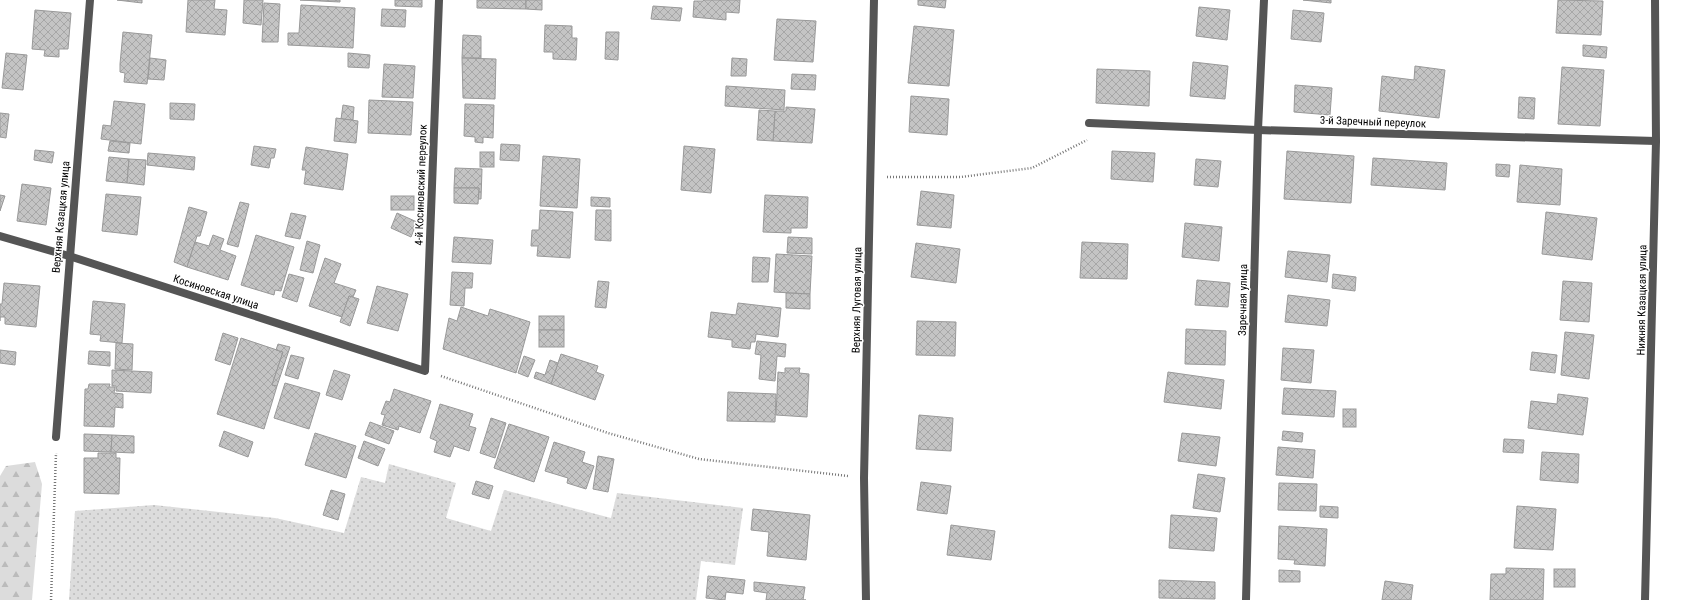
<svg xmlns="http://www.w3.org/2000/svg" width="1695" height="600" viewBox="0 0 1695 600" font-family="'Roboto Condensed',sans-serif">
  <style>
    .grass { fill: url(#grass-dots) }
    .forest { fill: url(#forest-firs) }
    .building { fill: url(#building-cross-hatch); stroke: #999 }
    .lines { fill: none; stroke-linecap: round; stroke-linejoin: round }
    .path { stroke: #777; stroke-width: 2.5; stroke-dasharray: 1 2; stroke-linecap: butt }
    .minor { stroke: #555; stroke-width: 8 }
    .tertiary { stroke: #555; stroke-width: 8 }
    .labels { text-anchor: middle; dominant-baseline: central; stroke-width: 3; stroke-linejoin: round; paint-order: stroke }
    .street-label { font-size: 11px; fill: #000; stroke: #fff }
  </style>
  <defs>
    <pattern id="grass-dots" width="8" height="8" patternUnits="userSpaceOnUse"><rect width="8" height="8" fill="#dcdcdc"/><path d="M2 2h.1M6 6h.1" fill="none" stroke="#bbb" stroke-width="1.8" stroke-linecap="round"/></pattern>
    <pattern id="forest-firs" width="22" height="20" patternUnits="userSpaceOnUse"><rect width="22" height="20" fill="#dcdcdc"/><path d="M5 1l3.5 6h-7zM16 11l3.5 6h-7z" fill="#bbb"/></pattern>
    <pattern id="building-cross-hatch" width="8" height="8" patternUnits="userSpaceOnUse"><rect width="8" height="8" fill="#c4c4c4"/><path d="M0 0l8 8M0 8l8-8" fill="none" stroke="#a7a7a7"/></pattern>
  </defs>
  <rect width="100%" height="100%" fill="#fff"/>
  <polygon class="grass" points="389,464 456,483 446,518 491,531 504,490 611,518 617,493 743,508 735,565 701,561 696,600 69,600 75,511 154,505 275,518 344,533 361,477 385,483"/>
  <polygon class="forest" points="35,462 42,484 32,600 0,600 0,476 6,466"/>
  <g class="building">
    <polygon points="117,0 142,0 142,3"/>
    <polygon points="188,0 215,0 214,9 227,10 225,35 186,32"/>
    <polygon points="244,0 263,0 261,25 243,23"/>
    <polygon points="300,0 340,0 340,2"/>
    <polygon points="395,0 422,0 422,7 395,6"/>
    <polygon points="477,0 526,0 526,9 477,8"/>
    <polygon points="526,0 542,0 542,10 526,9"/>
    <polygon points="704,0 740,0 739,13 726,12 726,20 693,17 694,1 703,1"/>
    <polygon points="918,0 946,0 945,8 918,5"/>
    <polygon points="1303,0 1331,0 1331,3"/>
    <polygon points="1558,0 1603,1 1601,35 1556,33"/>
    <polygon points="264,3 280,4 278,42 262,42"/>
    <polygon points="301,5 355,8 353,48 288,45 288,33 299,33"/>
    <polygon points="653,6 682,8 680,21 651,19"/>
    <polygon points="1199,7 1230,10 1227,40 1196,36"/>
    <polygon points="382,9 406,10 405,27 381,26"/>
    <polygon points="35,10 71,13 68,49 59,49 59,57 44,56 45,50 32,49"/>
    <polygon points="1293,10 1324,13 1321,42 1291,39"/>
    <polygon points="777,19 816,21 813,62 774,60"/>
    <polygon points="545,25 572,26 572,38 577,38 576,60 553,59 553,52 544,52"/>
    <polygon points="914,26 954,30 949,86 908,83"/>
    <polygon points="123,32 152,35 147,84 124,82 125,73 120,72 120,64"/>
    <polygon points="606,32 619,32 618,60 605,59"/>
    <polygon points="463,35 481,36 481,58 462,58"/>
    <polygon points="1583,45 1607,47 1606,58 1583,56"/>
    <polygon points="6,53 27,55 23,90 2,88"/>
    <polygon points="348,53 370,55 369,68 348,67"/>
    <polygon points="150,58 166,60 164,80 148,79"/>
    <polygon points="462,58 496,59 495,99 463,98"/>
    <polygon points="732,58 747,59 746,76 731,76"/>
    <polygon points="1193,62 1228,66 1225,99 1190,96"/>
    <polygon points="384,64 415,66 413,98 382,97"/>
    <polygon points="1415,66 1445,70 1439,118 1379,111 1382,76 1414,80"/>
    <polygon points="1562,67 1604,70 1600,126 1558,124"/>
    <polygon points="1097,69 1150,71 1149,106 1096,103"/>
    <polygon points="792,74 816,75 815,90 791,89"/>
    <polygon points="1295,85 1332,88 1330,115 1294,112"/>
    <polygon points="726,86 785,90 784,110 725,106"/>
    <polygon points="911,96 949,99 947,135 909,132"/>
    <polygon points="1519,97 1535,98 1534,119 1518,118"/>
    <polygon points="369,100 413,102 411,135 368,133"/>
    <polygon points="114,101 145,104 141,144 101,139 103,125 111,126"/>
    <polygon points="170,103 195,104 194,120 170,119"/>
    <polygon points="465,104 494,105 493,138 483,137 483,143 475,142 475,137 464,136"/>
    <polygon points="343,105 354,107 353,120 341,119"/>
    <polygon points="786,107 815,109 812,143 773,141 775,111 786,111"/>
    <polygon points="759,110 775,111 773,141 757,140"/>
    <polygon points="0,113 9,114 6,138 0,137"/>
    <polygon points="336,118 358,121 356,143 334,141"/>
    <polygon points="110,141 130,143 129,153 108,151"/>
    <polygon points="501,144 520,145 519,161 500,160"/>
    <polygon points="254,146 276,149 274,158 271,158 269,168 251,165"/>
    <polygon points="684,146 715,149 711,193 681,190"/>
    <polygon points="306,147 348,154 343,190 304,184 306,170 302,170"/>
    <polygon points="35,150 54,152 52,163 34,160"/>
    <polygon points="1112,151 1155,153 1153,182 1111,179"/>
    <polygon points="1287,151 1354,156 1351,203 1284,199"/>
    <rect x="480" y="152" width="14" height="15"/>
    <polygon points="148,153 195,157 194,170 147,165"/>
    <polygon points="543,156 580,159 577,208 540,206"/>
    <polygon points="109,157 129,159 127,183 106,181"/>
    <polygon points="1373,158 1447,163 1445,190 1371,185"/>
    <polygon points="129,159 146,160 144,185 127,183"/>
    <polygon points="1196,159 1221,161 1218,187 1194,185"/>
    <polygon points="1496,164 1510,165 1509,177 1496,176"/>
    <polygon points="1520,165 1562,169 1560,205 1517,202"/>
    <polygon points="455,168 482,169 481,199 478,199 479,188 454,188"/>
    <polygon points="22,184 51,188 46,225 17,221"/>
    <polygon points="454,188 479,188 478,204 454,203"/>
    <polygon points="921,191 954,195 951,228 917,225"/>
    <polygon points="106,194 141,197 137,235 102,231"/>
    <polygon points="0,195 5,196 0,211"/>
    <polygon points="765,195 808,197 807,228 791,228 791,233 763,232"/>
    <rect x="391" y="196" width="23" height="14"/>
    <polygon points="591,197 610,198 610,207 591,206"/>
    <polygon points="240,202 249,204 238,247 227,244"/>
    <polygon points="189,207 207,212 200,236 197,236 187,267 174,262"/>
    <polygon points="540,210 573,212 570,258 537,256 538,246 531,246 532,230 539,230"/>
    <polygon points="596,210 611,210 611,241 595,240"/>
    <polygon points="1546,212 1597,218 1592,260 1542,254"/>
    <polygon points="291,213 306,216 300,239 285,236"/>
    <polygon points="397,213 417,222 411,237 391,228"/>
    <polygon points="1185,223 1222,227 1219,261 1182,257"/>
    <polygon points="213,235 224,239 220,250 236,256 228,280 187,267 195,242 209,246"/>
    <polygon points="256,235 294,247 281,291 275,290 274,295 241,285"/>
    <polygon points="454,237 493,240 491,264 452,262"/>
    <polygon points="788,237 812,238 812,254 787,253"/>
    <polygon points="307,241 320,245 313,273 300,270"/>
    <polygon points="1082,242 1128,244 1127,279 1080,278"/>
    <polygon points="916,243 960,249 956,283 911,277"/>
    <polygon points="1288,251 1330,255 1327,282 1285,277"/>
    <polygon points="776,254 812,256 810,294 774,292"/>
    <polygon points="753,257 770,258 768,282 752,282"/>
    <polygon points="325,258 341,264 334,283 356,290 353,297 349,296 342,317 309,306"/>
    <polygon points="452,272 473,273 472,288 465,288 464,306 450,305"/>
    <polygon points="289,274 304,278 297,302 282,297"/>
    <polygon points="1333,274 1356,277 1355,291 1332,288"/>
    <polygon points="1197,280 1230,283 1228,307 1195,305"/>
    <polygon points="598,281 609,282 606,308 595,307"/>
    <polygon points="1563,281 1592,283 1589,322 1560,320"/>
    <polygon points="4,283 40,286 36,327 5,324 5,317 0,317 0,321 0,304 2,304"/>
    <polygon points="377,286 408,294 398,331 367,323"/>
    <polygon points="786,293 810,294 810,309 786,308"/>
    <polygon points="1288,295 1330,300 1327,326 1285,322"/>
    <polygon points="349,296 359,299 350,326 340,322"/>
    <polygon points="93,301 125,304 122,343 100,341 101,335 90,334"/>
    <polygon points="738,303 781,308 778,337 756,334 755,342 751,342 750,349 732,347 732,340 708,337 711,312 736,315"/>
    <polygon points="461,307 488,316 490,309 530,322 516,373 443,349 449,318 457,321"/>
    <rect x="539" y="316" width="25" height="14"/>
    <polygon points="917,321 956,322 955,356 916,355"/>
    <polygon points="1186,329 1226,331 1225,365 1185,364"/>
    <rect x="539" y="330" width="25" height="17"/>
    <polygon points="1565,332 1594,335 1589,379 1561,375"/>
    <polygon points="223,333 238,338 230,365 215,360"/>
    <polygon points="241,338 283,352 272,385 277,386 264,429 217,414"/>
    <polygon points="757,341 786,344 785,357 777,356 775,381 759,379 761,355 755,354"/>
    <polygon points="116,343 133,344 132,370 115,369"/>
    <polygon points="278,344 290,347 277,386 272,385 283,352 276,350"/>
    <polygon points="1283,348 1314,350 1311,383 1281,380"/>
    <polygon points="0,350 16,352 15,365 0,363"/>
    <polygon points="89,351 110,352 110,366 88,364"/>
    <polygon points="1532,352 1557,355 1555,373 1530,370"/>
    <polygon points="561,354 598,366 596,372 604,375 595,400 551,384"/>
    <polygon points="291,355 304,358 298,379 285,375"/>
    <polygon points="524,356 535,360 528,377 518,373"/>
    <polygon points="550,360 558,363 551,384 534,378 536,372 545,375"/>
    <polygon points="785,368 800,368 799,373 809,374 807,417 776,415 778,372 785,373"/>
    <polygon points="112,370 152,372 151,393 116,391 116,386 112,386"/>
    <polygon points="334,370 350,375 342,400 326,395"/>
    <polygon points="1168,372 1224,380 1221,409 1164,402"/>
    <polygon points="285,383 320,393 309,429 274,418"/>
    <polygon points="89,384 110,384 109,387 115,387 114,393 123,394 123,408 115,407 114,427 84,426 85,389 88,389"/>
    <polygon points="1284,388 1336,391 1334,417 1282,414"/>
    <polygon points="394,389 431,401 420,433 399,426 398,430 382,425 385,415 381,414 386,401 390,402"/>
    <polygon points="728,392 776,394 775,422 727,421"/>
    <polygon points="1558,394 1588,398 1583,435 1528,428 1531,401 1557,404"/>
    <polygon points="440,404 473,414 469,426 476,428 469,451 454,446 450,457 434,452 437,441 430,438"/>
    <rect x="1343" y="409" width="13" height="18"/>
    <polygon points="919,415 953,418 951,451 916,449"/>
    <polygon points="491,418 506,423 495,458 480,453"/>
    <polygon points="370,422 394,431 389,444 365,435"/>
    <polygon points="509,424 549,437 534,482 494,468"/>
    <polygon points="224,431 253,442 248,457 219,446"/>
    <polygon points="1283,431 1303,433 1302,442 1282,440"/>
    <polygon points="315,433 356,446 346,478 305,465"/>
    <polygon points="1182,433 1220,437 1216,466 1178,461"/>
    <polygon points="84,434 112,435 111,452 84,451"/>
    <polygon points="112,435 134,436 134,453 111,452"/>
    <polygon points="1504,439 1524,440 1523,453 1503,452"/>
    <polygon points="364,441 385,449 378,466 358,458"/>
    <polygon points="554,442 585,452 582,462 594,466 586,489 567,483 568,478 545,471"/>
    <polygon points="1278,447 1315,450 1313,478 1276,475"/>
    <polygon points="1542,452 1579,454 1578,483 1540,480"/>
    <polygon points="98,453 116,453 116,458 120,458 119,494 84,493 84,458 98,458"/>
    <polygon points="598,456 614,459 608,492 593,489"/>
    <polygon points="1198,474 1225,478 1220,512 1193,508"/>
    <polygon points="476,481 493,486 489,499 472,494"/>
    <polygon points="921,482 951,486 947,514 917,510"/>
    <polygon points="1279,483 1317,484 1316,511 1278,510"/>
    <polygon points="331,490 345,494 338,520 323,515"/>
    <polygon points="1320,506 1338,507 1338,518 1320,517"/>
    <polygon points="1517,506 1556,509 1553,550 1514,548"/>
    <polygon points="753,509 810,515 806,560 767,556 769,532 751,530"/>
    <polygon points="1171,515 1217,518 1214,551 1169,548"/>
    <polygon points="951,525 995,531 991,560 947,555"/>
    <polygon points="1279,526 1327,529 1325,566 1294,564 1295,560 1278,559"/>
    <polygon points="1506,568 1544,569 1543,600 1490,600 1491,574 1506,574"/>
    <rect x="1554" y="569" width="21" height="18"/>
    <polygon points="1279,570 1300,571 1300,582 1279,582"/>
    <polygon points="708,576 745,580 743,594 726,592 725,600 706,598"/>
    <polygon points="1159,580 1215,582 1215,599 1159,598"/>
    <polygon points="1385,581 1413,585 1411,600 1382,600"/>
    <polygon points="754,582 805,587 803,600 806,600 766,600 767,593 754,591"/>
  </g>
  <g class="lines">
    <g class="path">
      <polyline points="887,177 961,177 1032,168 1087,140"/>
      <polyline points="441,376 608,433 699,459 848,476"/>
      <polyline points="51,600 56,453"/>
    </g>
    <g class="minor">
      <polyline points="1089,123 1258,130 1656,141"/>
      <polyline points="0,236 69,256 425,371 439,0"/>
      <polyline points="56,437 90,0"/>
      <polyline points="866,600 864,478 874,0"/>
      <polyline points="1246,600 1258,130 1264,0"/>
    </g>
    <polyline class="tertiary" points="1645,600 1656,141 1655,0"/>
  </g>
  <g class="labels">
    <g class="street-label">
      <text transform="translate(1373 122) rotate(2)">3-й Заречный переулок</text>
      <text transform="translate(421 185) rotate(-88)">4-й Косиновский переулок</text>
      <text transform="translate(61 217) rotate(-85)">Верхняя Казацкая улица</text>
      <text transform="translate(216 292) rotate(18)">Косиновская улица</text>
      <text transform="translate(857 300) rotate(-89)">Верхняя Луговая улица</text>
      <text transform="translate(1243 300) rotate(-89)">Заречная улица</text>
      <text transform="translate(1642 300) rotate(-89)">Нижняя Казацкая улица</text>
    </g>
  </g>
</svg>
